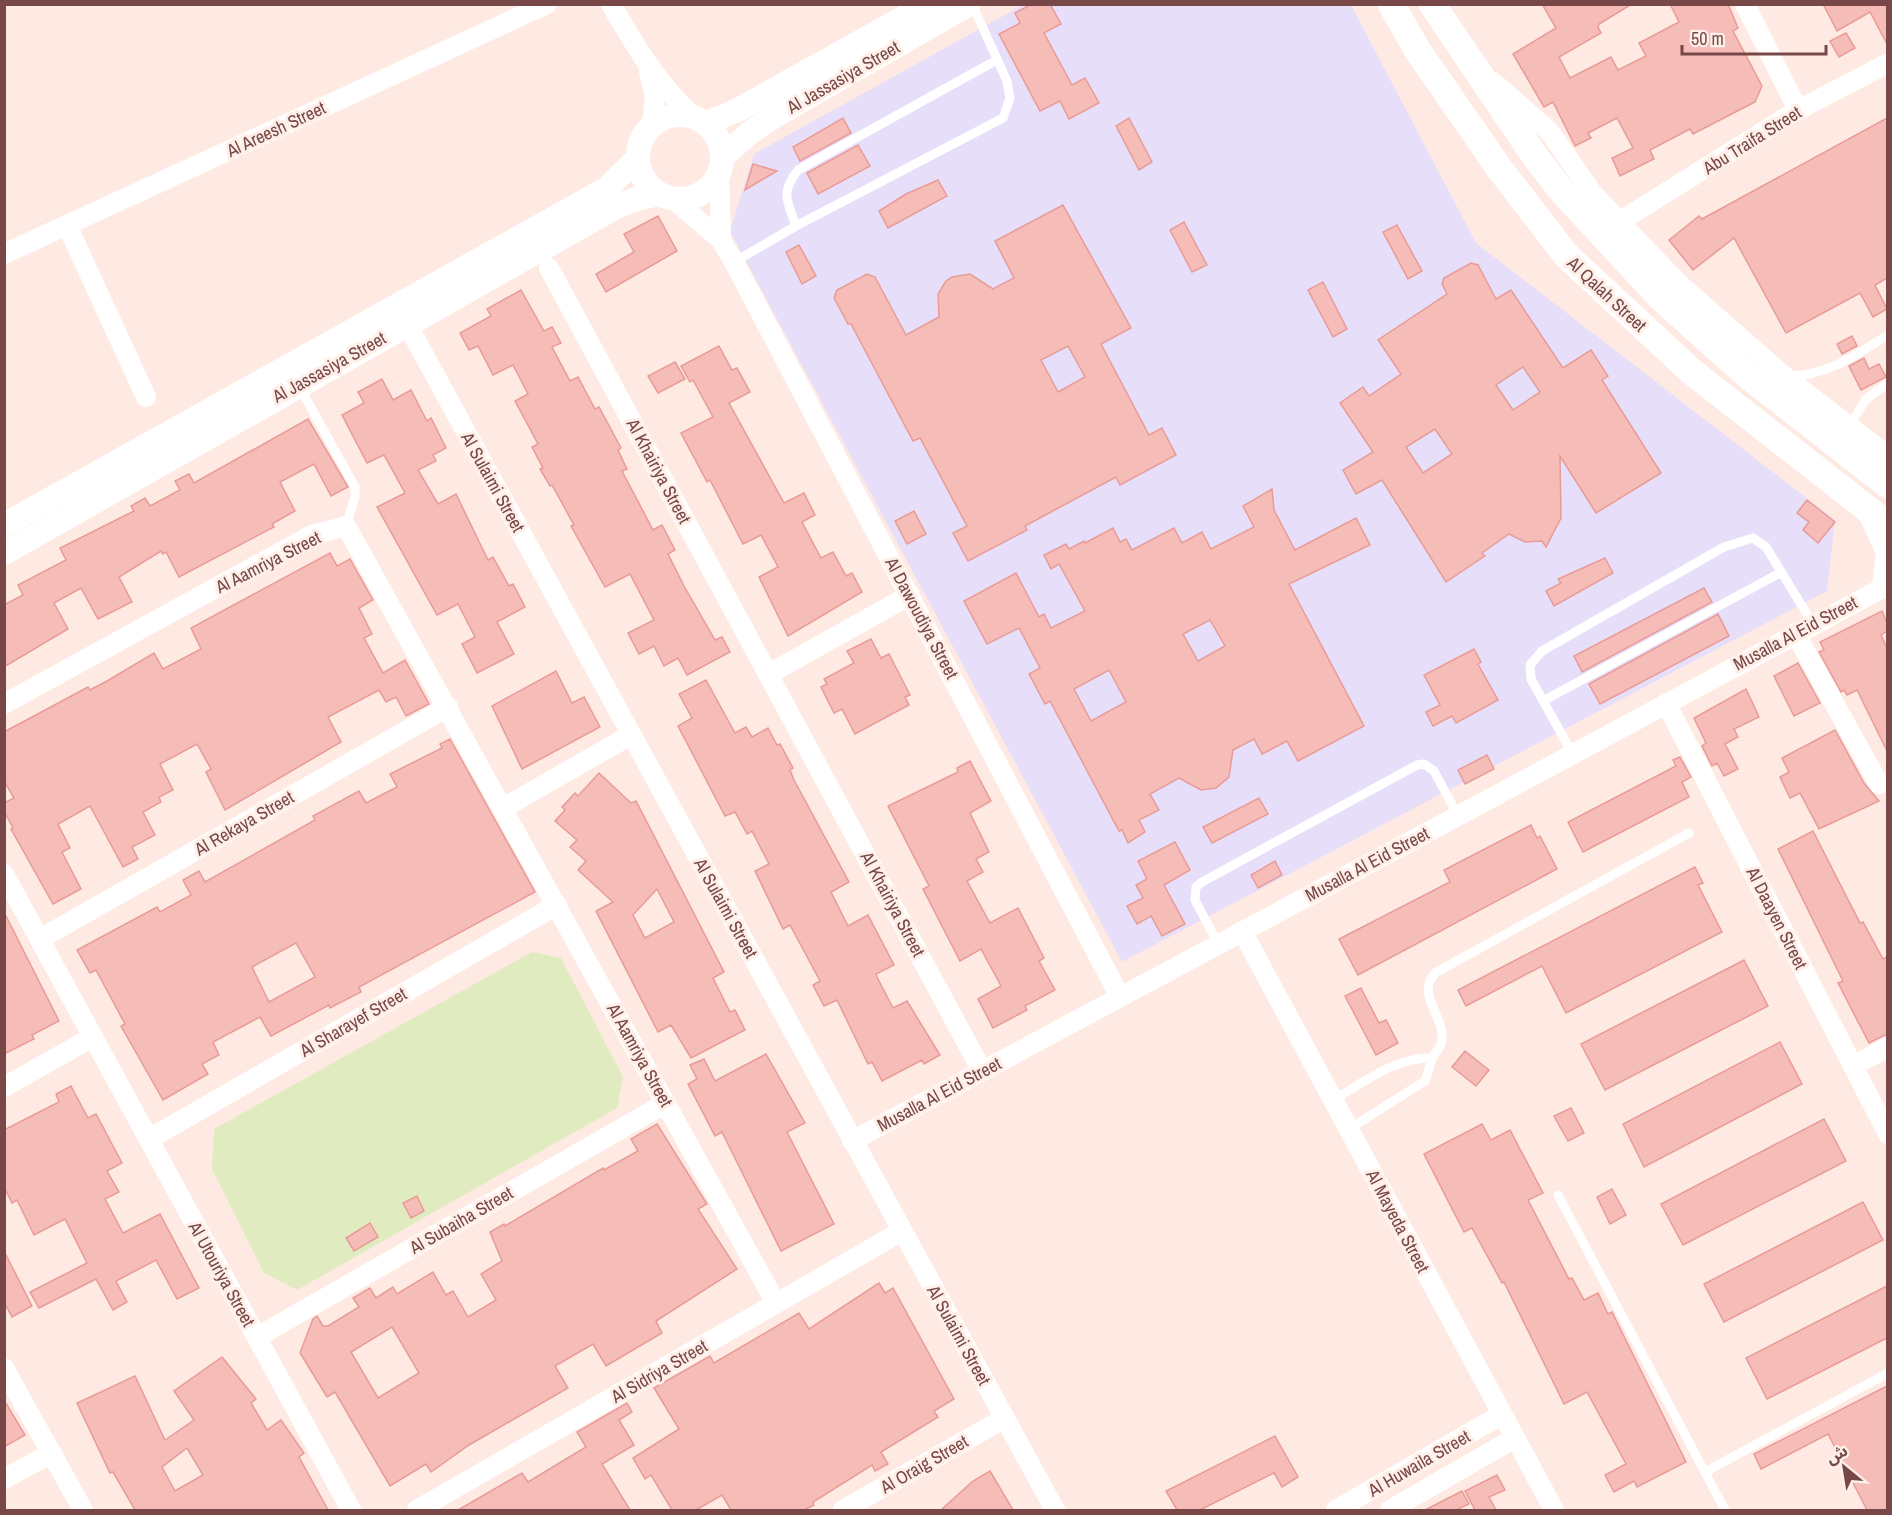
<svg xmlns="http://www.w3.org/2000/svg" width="1892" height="1515" viewBox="0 0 1892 1515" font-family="'Archivo Narrow','Noto Sans Arabic',sans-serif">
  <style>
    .education { fill: #e7dffa }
    .green { fill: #e0ecc0 }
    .building { fill: #f5bcb8; stroke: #e89b97; stroke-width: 1.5; fill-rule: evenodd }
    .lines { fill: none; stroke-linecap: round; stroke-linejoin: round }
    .service { stroke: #fff; stroke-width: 9 }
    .minor { stroke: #fff; stroke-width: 20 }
    .tertiary { stroke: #fff; stroke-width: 24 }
    .secondary { stroke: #fff; stroke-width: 27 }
    .labels { text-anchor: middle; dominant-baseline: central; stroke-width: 6; stroke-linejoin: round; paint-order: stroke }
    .street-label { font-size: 18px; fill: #774847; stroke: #ffefe9 }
  </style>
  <rect width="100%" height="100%" fill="#feeae2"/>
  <polygon class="education" points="1023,5 1351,5 1476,243 1835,520 1827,591 1122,962 730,231 754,154"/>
  <polygon class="green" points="532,952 561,958 623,1077 617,1108 297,1290 264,1273 212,1169 214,1129"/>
  <g class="building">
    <polygon points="1032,4 1050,4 1061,24 1044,33 1072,85 1085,78 1099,103 1069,119 1060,101 1040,111 999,34 1020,23 1015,13"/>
    <polygon points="1542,4 1632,4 1599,24 1598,27 1601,33 1559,57 1570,78 1611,57 1618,70 1646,56 1639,43 1679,22 1670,4 1728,4 1738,28 1733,31 1762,86 1755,102 1693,134 1690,129 1650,150 1654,159 1620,176 1612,158 1633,148 1617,118 1588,133 1591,138 1575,146 1553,102 1544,107 1513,54 1556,28"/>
    <polygon points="1823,4 1887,4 1887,44 1870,12 1837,31"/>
    <polygon points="1846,33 1855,48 1839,57 1830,41"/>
    <polygon points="843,118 851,133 800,161 793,147"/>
    <polygon points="1129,118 1152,162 1139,170 1116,126"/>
    <polygon points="1887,118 1887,278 1875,285 1887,309 1873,317 1860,293 1786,333 1734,238 1693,270 1669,240 1699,216 1702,219"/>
    <polygon points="858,145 870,166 818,194 807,173"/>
    <polygon points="753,164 777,171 745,190"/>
    <polygon points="938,180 947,196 888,228 879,211 906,194"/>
    <path d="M1063,205L1131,328L1101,344L1149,435L1162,428L1176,455L1120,485L1116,477L1025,526L1027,530L968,561L953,533L967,526L920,438L913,441L851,324H848L834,298L837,290L867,274L875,277L906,335L939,317L938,294L946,281L952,277L970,274L993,289L1014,278L995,241ZM1068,346L1085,377L1058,392L1041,360Z"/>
    <polygon points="658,216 677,251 606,292 596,274 634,252 624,234"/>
    <polygon points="1184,222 1207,265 1192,272 1170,230"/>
    <polygon points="1397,225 1422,271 1408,279 1383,232"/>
    <polygon points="799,245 816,276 802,284 786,252"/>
    <path d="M1471,263L1478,265L1496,299L1511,290L1563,368L1591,350L1608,376L1602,380L1661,473L1596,513L1560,456L1561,518L1546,547L1542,541L1525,542L1509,534L1482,553L1485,556L1446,582L1382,480L1356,494L1343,470L1373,452L1340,403L1363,387L1369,396L1401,374L1378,340L1447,294L1442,284L1444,278ZM1523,367L1540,392L1513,410L1496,385ZM1435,429L1452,454L1423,473L1406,447Z"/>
    <polygon points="1323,282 1347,329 1333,337 1308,290"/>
    <polygon points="521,290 544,331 552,327 561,343 552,347 570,381 578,377 595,409 599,407 621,448 618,450 627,469 622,471 653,530 662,525 675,550 668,554 684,586 715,640 722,637 730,652 687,675 678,658 664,666 654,646 639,654 628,633 654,620 630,574 605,587 571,526 574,525 552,485 550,486 540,469 543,468 532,447 538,444 515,401 528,394 513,365 493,375 478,346 469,350 460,333 491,316 487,309"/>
    <polygon points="1852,336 1857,346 1842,354 1837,344"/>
    <polygon points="719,346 732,370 737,368 750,392 729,403 784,503 804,493 815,515 802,522 821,558 833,552 846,576 852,573 862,592 788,636 759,577 778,567 761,535 743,544 710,480 707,482 681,433 713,417 693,380 690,382 681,366"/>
    <polygon points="1864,358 1869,369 1879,364 1886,377 1861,390 1849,366"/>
    <polygon points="675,362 685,379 658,393 648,376"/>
    <polygon points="382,379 393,400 411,390 427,421 431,418 446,448 433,455 436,461 418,470 438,504 456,494 488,560 493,557 509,586 513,584 525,607 497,622 514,654 477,673 462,644 475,637 458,604 437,615 377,507 405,493 384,455 367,463 342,415 364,403 358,392"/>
    <polygon points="308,419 348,487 331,496 314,464 280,482 295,511 272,524 274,527 179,577 166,552 163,554 161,551 119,577 132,602 98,619 81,588 54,603 68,629 4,667 4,605 23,595 18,585 66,560 60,548 134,511 131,506 145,498 150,506 180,490 175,481 189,474 194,483"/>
    <path d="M1272,489L1274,510L1295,550L1356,518L1370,545L1289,584L1364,726L1298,761L1287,741L1262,754L1254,739L1233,750L1229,777L1216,788L1201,790L1179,778L1150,794L1159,810L1139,820L1145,832L1128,843L1122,830L1119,831L1050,701L1045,704L1029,674L1040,668L1019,628L987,644L964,601L1016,573L1039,617L1044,614L1051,628L1085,611L1059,564L1051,569L1044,555L1066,544L1069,549L1084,541L1085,543L1113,528L1120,542L1126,539L1132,550L1174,528L1182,543L1202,532L1211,549L1254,527L1243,506ZM1210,620L1225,646L1198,661L1183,634ZM1109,670L1126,702L1091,721L1074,689Z"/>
    <polygon points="1807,500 1835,522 1818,543 1803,530 1809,522 1797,513"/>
    <polygon points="914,511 926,534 907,544 895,521"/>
    <polygon points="330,553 337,566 350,559 373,600 359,608 372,634 364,638 383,673 405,660 429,704 406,716 396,697 386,702 379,690 328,717 341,742 225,810 206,772 211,769 197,744 160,764 173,790 159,797 161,802 143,812 155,835 132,847 138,859 123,867 90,806 58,824 70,848 62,852 81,889 53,904 11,829 13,828 4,811 4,803 14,798 4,781 4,732 88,687 90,690 107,681 154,653 163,669 201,649 191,628"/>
    <polygon points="1605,558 1613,573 1554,606 1546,591 1561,583 1558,579"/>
    <polygon points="1704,588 1712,602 1582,672 1574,656"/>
    <polygon points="1882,611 1887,623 1887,631 1881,635 1887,648 1887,751 1857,690 1847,695 1844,690 1841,692 1819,652 1824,650 1820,642"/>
    <polygon points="1718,614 1729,636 1600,704 1589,684"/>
    <polygon points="871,639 881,658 889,654 910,695 905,697 909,705 855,734 842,709 834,713 821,687 827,684 824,679 854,663 847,651"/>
    <polygon points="1474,649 1481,662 1478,664 1498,700 1456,723 1452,716 1433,726 1426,712 1440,705 1424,675"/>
    <polygon points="1798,663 1820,703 1794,716 1774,676"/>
    <polygon points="556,671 572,703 584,697 600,727 522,769 492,706"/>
    <polygon points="706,680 735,733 746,727 752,737 768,728 777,745 780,744 793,768 790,770 794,780 849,882 831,892 848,926 868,915 894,965 876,974 877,977 893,1008 907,1001 940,1055 924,1064 922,1060 882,1081 872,1062 868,1064 837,1000 824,1006 813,985 820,981 790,925 783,929 755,871 769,864 752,831 747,834 735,812 725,816 678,726 692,718 679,694"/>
    <polygon points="1746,689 1759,717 1734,729 1738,737 1725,744 1738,769 1724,776 1717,763 1712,766 1702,746 1706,743 1694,718"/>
    <polygon points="1835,730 1864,783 1879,801 1819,829 1800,793 1790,798 1780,777 1789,772 1782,758"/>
    <path d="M450,739L535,892L359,987L361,992L330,1008L329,1005L271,1036L260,1017L213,1042L219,1055L202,1064L208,1074L163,1100L121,1026L125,1024L96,970L90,973L77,950L157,907L160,912L191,895L183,880L199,871L205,882L315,820L313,816L359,791L366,803L397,787L390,774L442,748L440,744ZM296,943L315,977L269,1002L252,967Z"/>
    <polygon points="1487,755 1494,769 1465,784 1458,770"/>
    <polygon points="1680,757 1691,777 1682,782 1689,797 1583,852 1568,822 1676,766 1673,760"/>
    <polygon points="970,761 991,801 970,813 989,852 976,859 983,872 967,881 990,923 1018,908 1044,958 1039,961 1055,990 1025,1006 1027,1010 993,1028 978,999 1001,986 981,949 960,961 923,889 929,886 888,806 958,772 957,768"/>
    <path d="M599,773L631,803L636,801L724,972L713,978L730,1012L735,1010L745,1030L691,1058L671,1025L658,1032L596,911L613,902L578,870L586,861L570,847L577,840L555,821L565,810L562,807L575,793L578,796ZM657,889L674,922L645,938L633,915Z"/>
    <polygon points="1259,798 1268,814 1212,843 1203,827"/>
    <polygon points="1531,825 1537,838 1540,836 1557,869 1358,975 1339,939 1450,882 1444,870"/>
    <polygon points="1813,831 1860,923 1863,922 1883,959 1887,957 1887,1034 1869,1043 1838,983 1843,981 1778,849"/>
    <polygon points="1175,842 1190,870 1164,885 1185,924 1162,936 1151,916 1137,924 1127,906 1143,898 1136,885 1147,879 1138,861"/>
    <polygon points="1275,861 1282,875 1258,888 1251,875"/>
    <polygon points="1695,867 1703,883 1698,885 1722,932 1566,1013 1542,966 1466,1006 1458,990"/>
    <polygon points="4,912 59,1021 32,1035 34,1039 4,1054"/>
    <polygon points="1744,960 1768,1006 1605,1090 1581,1044"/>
    <polygon points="1361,988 1379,1023 1386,1020 1398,1043 1376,1055 1345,996"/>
    <polygon points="1780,1042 1802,1084 1644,1167 1623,1124"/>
    <polygon points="1465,1051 1489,1070 1476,1086 1452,1067"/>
    <polygon points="766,1054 805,1123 787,1132 834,1224 781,1251 722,1132 715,1136 688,1084 697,1079 690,1065 704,1059 715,1081"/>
    <polygon points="71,1086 88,1118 96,1114 122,1163 107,1171 119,1192 105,1199 123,1233 160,1214 199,1288 177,1299 156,1260 116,1281 127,1302 113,1310 96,1279 39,1308 30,1292 87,1263 65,1219 34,1235 17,1200 12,1203 4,1187 4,1130 59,1102 56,1094"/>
    <polygon points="1571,1108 1584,1133 1568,1141 1554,1116"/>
    <polygon points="1824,1119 1846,1161 1683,1245 1661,1204"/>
    <path d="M657,1124L707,1204L698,1209L737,1269L656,1321L662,1333L606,1366L593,1344L555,1366L568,1388L469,1445L431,1472L426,1464L390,1486L335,1392L327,1397L300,1353L313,1319L317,1316L323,1326H328L359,1307L353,1298L370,1288L376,1298L393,1287L397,1294L433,1272L446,1295L453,1291L468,1317L496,1300L481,1274L502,1261L490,1232L504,1224L505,1226L603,1168L604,1170L638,1151L631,1139ZM392,1327L419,1373L378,1398L351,1352Z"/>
    <polygon points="1482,1124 1491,1140 1510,1130 1543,1193 1528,1200 1569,1279 1572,1278 1584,1300 1598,1293 1608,1314 1612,1312 1686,1462 1637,1487 1634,1481 1614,1492 1605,1475 1626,1464 1587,1392 1564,1404 1504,1282 1502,1283 1472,1228 1464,1232 1424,1154"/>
    <polygon points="1612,1189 1626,1215 1610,1224 1597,1197"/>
    <polygon points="417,1196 424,1211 411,1218 403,1203"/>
    <polygon points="1863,1202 1883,1240 1724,1322 1704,1284"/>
    <polygon points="370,1223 378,1237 354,1251 346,1238"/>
    <polygon points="4,1251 32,1306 12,1317 4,1302"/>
    <polygon points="879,1283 885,1293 893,1288 954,1399 934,1411 938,1417 881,1452 888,1464 875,1471 872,1465 813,1502 814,1505 804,1510 731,1510 722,1495 696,1510 672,1510 651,1475 645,1479 633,1458 679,1429 654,1388 710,1356 714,1363 799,1313 809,1329"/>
    <polygon points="1887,1286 1887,1338 1767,1399 1746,1358"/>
    <path d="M222,1357L256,1399L251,1403L267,1430L281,1420L304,1453L299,1457L328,1510H135L113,1472L110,1473L77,1403L135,1376L165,1440L194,1420L174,1391ZM187,1448L203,1475L175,1491L162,1467Z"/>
    <polygon points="1887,1386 1887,1510 1867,1510 1828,1434 1761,1469 1754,1454"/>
    <polygon points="4,1400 25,1435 4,1447"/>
    <polygon points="627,1403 632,1412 619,1420 634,1445 602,1464 630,1510 458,1510 522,1473 528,1482 586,1447 577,1432"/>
    <polygon points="1275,1436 1298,1477 1282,1487 1274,1473 1200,1510 1177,1510 1166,1491"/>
    <polygon points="990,1471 1013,1510 941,1510 973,1481"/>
    <polygon points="1497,1475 1505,1490 1489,1497 1496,1510 1475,1510 1465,1491"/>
    <polygon points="1462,1491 1469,1504 1456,1510 1425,1510"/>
  </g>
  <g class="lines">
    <g class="service">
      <path d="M796,226C787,200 780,193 798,170L995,61"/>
      <polyline points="734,262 796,226 1003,118 1010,98 1007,81 972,4"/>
      <path d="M1789,376C1827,376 1857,354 1888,335"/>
      <polyline points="299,386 355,487 355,497 346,526"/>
      <polyline points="1850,425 1866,399 1888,383"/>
      <polyline points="1543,701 1780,573"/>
      <polyline points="1572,753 1531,679 1530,665 1542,651 1724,547 1753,538 1766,547 1813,624"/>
      <polyline points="1218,944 1195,900 1196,887 1202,882 1417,765 1424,764 1434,771 1458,816"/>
      <path d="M1333,1100C1363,1083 1396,1057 1432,1058"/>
      <path d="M1349,1129L1425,1081C1429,1073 1429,1066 1432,1059C1435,1051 1442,1048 1442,1039C1444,1015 1416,995 1435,973L1689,833"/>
      <polyline points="1558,1195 1725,1510"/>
      <polyline points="1705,1472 1888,1373"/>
    </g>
    <g class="minor">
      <path d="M611,4C635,46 658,85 694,117"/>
      <polyline points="1745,4 1798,110"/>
      <polyline points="649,72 655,97 652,125"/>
      <polyline points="1493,82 1549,131 1593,194 1678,283 1784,376 1888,456"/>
      <polyline points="719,171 721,240"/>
      <polyline points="673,199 721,240 734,262 1120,997"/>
      <polyline points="1619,222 1798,110 1888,63"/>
      <polyline points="67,225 146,397"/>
      <polyline points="4,254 547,4"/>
      <polyline points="549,268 982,1071"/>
      <polyline points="401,313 1055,1510"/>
      <polyline points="1868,513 1886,553 1882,586"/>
      <polyline points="1795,633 1879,784"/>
      <polyline points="769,674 910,595"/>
      <polyline points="1666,703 1888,1134"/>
      <polyline points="4,704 312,535 346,526 776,1303"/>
      <polyline points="503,808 631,735"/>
      <polyline points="4,874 351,1510"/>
      <polyline points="1242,931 1554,1510"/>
      <polyline points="40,939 448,707"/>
      <polyline points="1853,1066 1888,1047"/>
      <polyline points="4,1087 93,1037"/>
      <polyline points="149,1139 557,905"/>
      <polyline points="852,1141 1888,585"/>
      <polyline points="257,1337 666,1103"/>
      <polyline points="4,1368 83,1510"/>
      <polyline points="4,1479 52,1453"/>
      <polyline points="417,1510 902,1231"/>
      <polyline points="843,1510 1005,1418"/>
      <polyline points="1336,1510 1501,1415"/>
      <polyline points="1390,1510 1515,1438"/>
    </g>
    <g class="tertiary">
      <circle cx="680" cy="157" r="42"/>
      <polyline points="706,123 738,110 928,4"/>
      <polyline points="722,157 752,131 778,114 969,4"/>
      <polyline points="4,525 606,189 637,159"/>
      <polyline points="4,553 616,207 636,199 659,194"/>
    </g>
    <g class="secondary">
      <polyline points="1391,4 1418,51 1499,168 1566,255 1691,371 1888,525"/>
      <polyline points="1432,4 1534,155 1561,190 1661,298 1747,375 1888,485"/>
    </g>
  </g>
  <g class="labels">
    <g class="street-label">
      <text transform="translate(843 77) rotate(-30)">Al Jassasiya Street</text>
      <text transform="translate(276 129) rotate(-25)">Al Areesh Street</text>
      <text transform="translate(1752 140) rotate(-32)">Abu Traifa Street</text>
      <text transform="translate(1607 294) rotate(43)">Al Qalah Street</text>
      <text transform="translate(329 367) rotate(-29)">Al Jassasiya Street</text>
      <text transform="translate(659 471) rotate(62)">Al Khairiya Street</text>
      <text transform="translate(493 482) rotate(61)">Al Sulaimi Street</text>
      <text transform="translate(268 562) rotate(-27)">Al Aamriya Street</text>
      <text transform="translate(922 618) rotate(62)">Al Dawoudiya Street</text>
      <text transform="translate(1795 633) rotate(-28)">Musalla Al Eid Street</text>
      <text transform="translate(244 823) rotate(-30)">Al Rekaya Street</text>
      <text transform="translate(1367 864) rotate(-28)">Musalla Al Eid Street</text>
      <text transform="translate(893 904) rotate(62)">Al Khairiya Street</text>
      <text transform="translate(726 908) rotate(61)">Al Sulaimi Street</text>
      <text transform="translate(1777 918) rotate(63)">Al Daayen Street</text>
      <text transform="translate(353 1022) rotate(-30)">Al Sharayef Street</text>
      <text transform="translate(640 1055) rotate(61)">Al Aamriya Street</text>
      <text transform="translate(939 1094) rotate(-28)">Musalla Al Eid Street</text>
      <text transform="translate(461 1220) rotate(-30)">Al Subaiha Street</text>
      <text transform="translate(1398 1221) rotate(62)">Al Mayeda Street</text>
      <text transform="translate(222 1274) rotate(61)">Al Utouriya Street</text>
      <text transform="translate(959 1335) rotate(61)">Al Sulaimi Street</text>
      <text transform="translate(659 1371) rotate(-30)">Al Sidriya Street</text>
      <text transform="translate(1419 1463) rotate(-30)">Al Huwaila Street</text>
      <text transform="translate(924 1464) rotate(-30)">Al Oraig Street</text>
    </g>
  </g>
  <rect width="1892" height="1515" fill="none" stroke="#774847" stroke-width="12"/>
  <g transform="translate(1844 1467) rotate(330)" stroke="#ffefe9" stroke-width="4.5" paint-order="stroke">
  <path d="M0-4.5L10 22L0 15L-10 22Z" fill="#774847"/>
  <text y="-9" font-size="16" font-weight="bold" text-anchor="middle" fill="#774847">ش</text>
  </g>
  <path d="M1682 45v9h144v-9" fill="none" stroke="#774847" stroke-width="3"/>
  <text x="1691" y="45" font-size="18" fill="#774847" stroke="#ffefe9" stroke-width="4.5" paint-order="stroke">50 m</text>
</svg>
